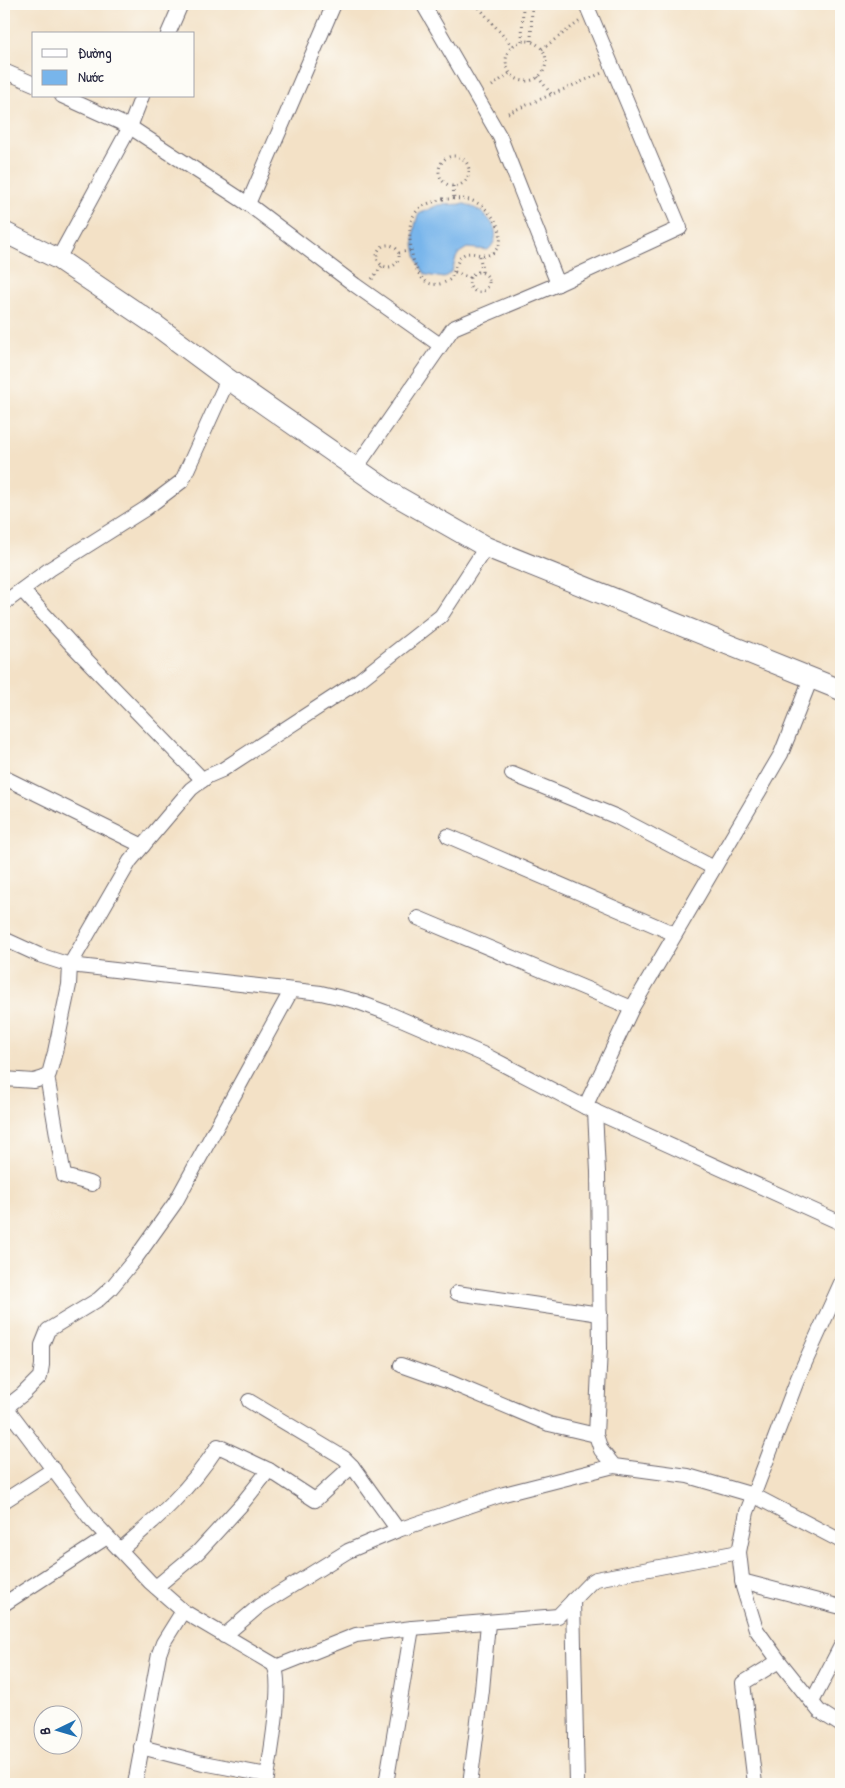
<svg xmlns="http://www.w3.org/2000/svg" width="845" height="1788" viewBox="0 0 845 1788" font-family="'Patrick Hand',sans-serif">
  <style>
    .water { fill: #78b5eb; stroke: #4d6c93 }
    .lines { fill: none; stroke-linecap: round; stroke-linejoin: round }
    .street-casing { stroke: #6b656c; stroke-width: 16 }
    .secondary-casing { stroke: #6b656c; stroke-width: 22 }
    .path { stroke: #6b656c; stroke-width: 3; stroke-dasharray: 1 4; stroke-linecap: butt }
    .street { stroke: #fff; stroke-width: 14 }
    .secondary { stroke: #fff; stroke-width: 20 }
  </style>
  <rect width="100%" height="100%" fill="#fdfcf7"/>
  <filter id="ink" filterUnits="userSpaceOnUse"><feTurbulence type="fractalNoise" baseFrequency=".02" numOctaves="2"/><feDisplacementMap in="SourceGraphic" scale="10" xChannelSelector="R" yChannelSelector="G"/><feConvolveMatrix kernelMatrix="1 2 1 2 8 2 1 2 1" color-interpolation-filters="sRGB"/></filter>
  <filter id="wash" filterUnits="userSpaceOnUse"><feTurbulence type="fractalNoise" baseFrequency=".0096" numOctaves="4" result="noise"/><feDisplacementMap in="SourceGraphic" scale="20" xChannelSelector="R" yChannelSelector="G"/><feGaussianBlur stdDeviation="1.12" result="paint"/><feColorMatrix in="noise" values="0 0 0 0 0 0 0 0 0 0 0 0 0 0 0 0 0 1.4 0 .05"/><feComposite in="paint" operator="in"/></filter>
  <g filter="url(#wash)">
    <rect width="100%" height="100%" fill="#f3e1c6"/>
    <path class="water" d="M465,204C484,210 508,231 488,250L467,248L459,253L456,258L452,271L444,278L426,275C413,260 410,232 419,214L438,205Z"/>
  </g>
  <g filter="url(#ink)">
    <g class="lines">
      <defs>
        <g id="street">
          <polyline points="423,4 500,137 558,284"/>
          <polyline points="168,34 181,4"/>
          <polyline points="4,71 34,84"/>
          <polyline points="62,96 130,127 248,204 355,285 440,345"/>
          <polyline points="248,204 334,4"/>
          <polyline points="58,259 130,127 142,96"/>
          <polyline points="356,468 453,328 558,284 680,228 586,4"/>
          <polyline points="22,590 73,646 203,780"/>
          <polyline points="4,603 50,569 145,509 182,481 228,379"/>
          <polyline points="512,774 617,817 714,868"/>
          <polyline points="7,779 143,846"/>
          <polyline points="448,836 675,934"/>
          <polyline points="418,918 632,1008"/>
          <polyline points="4,939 39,955 70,965 321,993 355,1001 385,1012 485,1055 585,1107 841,1223"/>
          <polyline points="47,1076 64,1176 92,1184"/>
          <polyline points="4,1079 34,1081 44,1078 49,1074 55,1052 69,985 70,965 130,861 191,789 208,776 222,770 357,682 441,616 486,547"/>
          <polyline points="585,1107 632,1008 781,754 811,678"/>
          <polyline points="595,1111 598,1172 600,1348 596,1435 601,1450 614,1466 688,1476 753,1495 841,1541"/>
          <polyline points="841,1283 798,1378 747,1512 739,1552 743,1587 756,1629 779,1661 819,1711 841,1725"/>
          <polyline points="457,1293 600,1314"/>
          <polyline points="401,1365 449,1382 549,1424 596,1435"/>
          <polyline points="249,1401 344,1458 352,1466 398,1530"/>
          <path d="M6,1407L89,1517L150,1582L183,1611L273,1664C285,1680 269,1762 266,1784"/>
          <polyline points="4,1409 23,1394 40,1377 42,1365 42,1345 48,1330 99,1299 111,1288 135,1259 175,1203 291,991"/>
          <polyline points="4,1501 54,1469"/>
          <path d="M120,1550C159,1517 190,1489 218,1446L269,1470L315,1500L352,1466"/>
          <polyline points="742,1581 841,1607"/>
          <polyline points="156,1587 198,1552 241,1505 269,1470"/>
          <polyline points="573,1600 577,1784"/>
          <polyline points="4,1604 107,1537"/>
          <polyline points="224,1636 259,1606 348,1551 398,1530 504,1494 614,1466"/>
          <polyline points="276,1667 356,1635 412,1628 558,1616 591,1582 596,1579 739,1552"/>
          <polyline points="812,1702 841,1646"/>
          <polyline points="141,1747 203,1763 267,1775"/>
          <polyline points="135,1784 159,1654 163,1643 183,1611"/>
          <polyline points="386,1784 412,1628"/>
          <polyline points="470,1784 482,1690 488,1623"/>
          <polyline points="755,1784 743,1683 779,1661"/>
        </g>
        <polyline id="secondary" points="4,232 58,259 154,324 228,379 393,494 486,547 841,690"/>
      </defs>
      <use href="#street" class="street-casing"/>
      <use href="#secondary" class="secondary-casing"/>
      <g class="path">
        <polyline points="476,4 512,46"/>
        <circle cx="526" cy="61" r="20"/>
        <polyline points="522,41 523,4"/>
        <polyline points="531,41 532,4"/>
        <polyline points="542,49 580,21"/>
        <polyline points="538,77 552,95"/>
        <polyline points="492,86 510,73"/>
        <polyline points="508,113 602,73"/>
        <circle cx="454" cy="171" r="15"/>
        <polyline points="453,186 454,199"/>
        <path d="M443,199C451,199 461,198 469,200C486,203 508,230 498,247C487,264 474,248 463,255C457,260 454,272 451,279C427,294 416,275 412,254C410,240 406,221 418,210C425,203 434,202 443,199Z"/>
        <circle cx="388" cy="256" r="11"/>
        <polyline points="399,253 412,250"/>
        <polyline points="480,256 482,272"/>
        <polyline points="455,272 470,278"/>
        <circle cx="479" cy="282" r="10"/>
        <polyline points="372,279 382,266"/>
      </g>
      <use href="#street" class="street"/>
      <use href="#secondary" class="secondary"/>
    </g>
  </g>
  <rect width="845" height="1788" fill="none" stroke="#fdfcf7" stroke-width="20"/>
  <rect x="32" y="32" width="162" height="65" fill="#fdfcf7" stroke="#a5a5ac"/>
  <rect x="42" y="49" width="25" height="8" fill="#ffffff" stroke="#a5a5ac"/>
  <text x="78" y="58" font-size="15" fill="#22223b">Đường</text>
  <rect x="42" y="70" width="25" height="15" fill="#78b5eb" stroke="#a5a5ac"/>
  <text x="78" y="82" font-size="15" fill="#22223b">Nước</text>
  <g transform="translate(58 1730) rotate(265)"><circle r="24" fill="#fdfcf7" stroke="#a5a5ac"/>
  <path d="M0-4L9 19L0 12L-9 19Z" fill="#1f6fb2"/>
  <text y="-8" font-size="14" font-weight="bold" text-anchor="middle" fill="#22223b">B</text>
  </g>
</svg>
